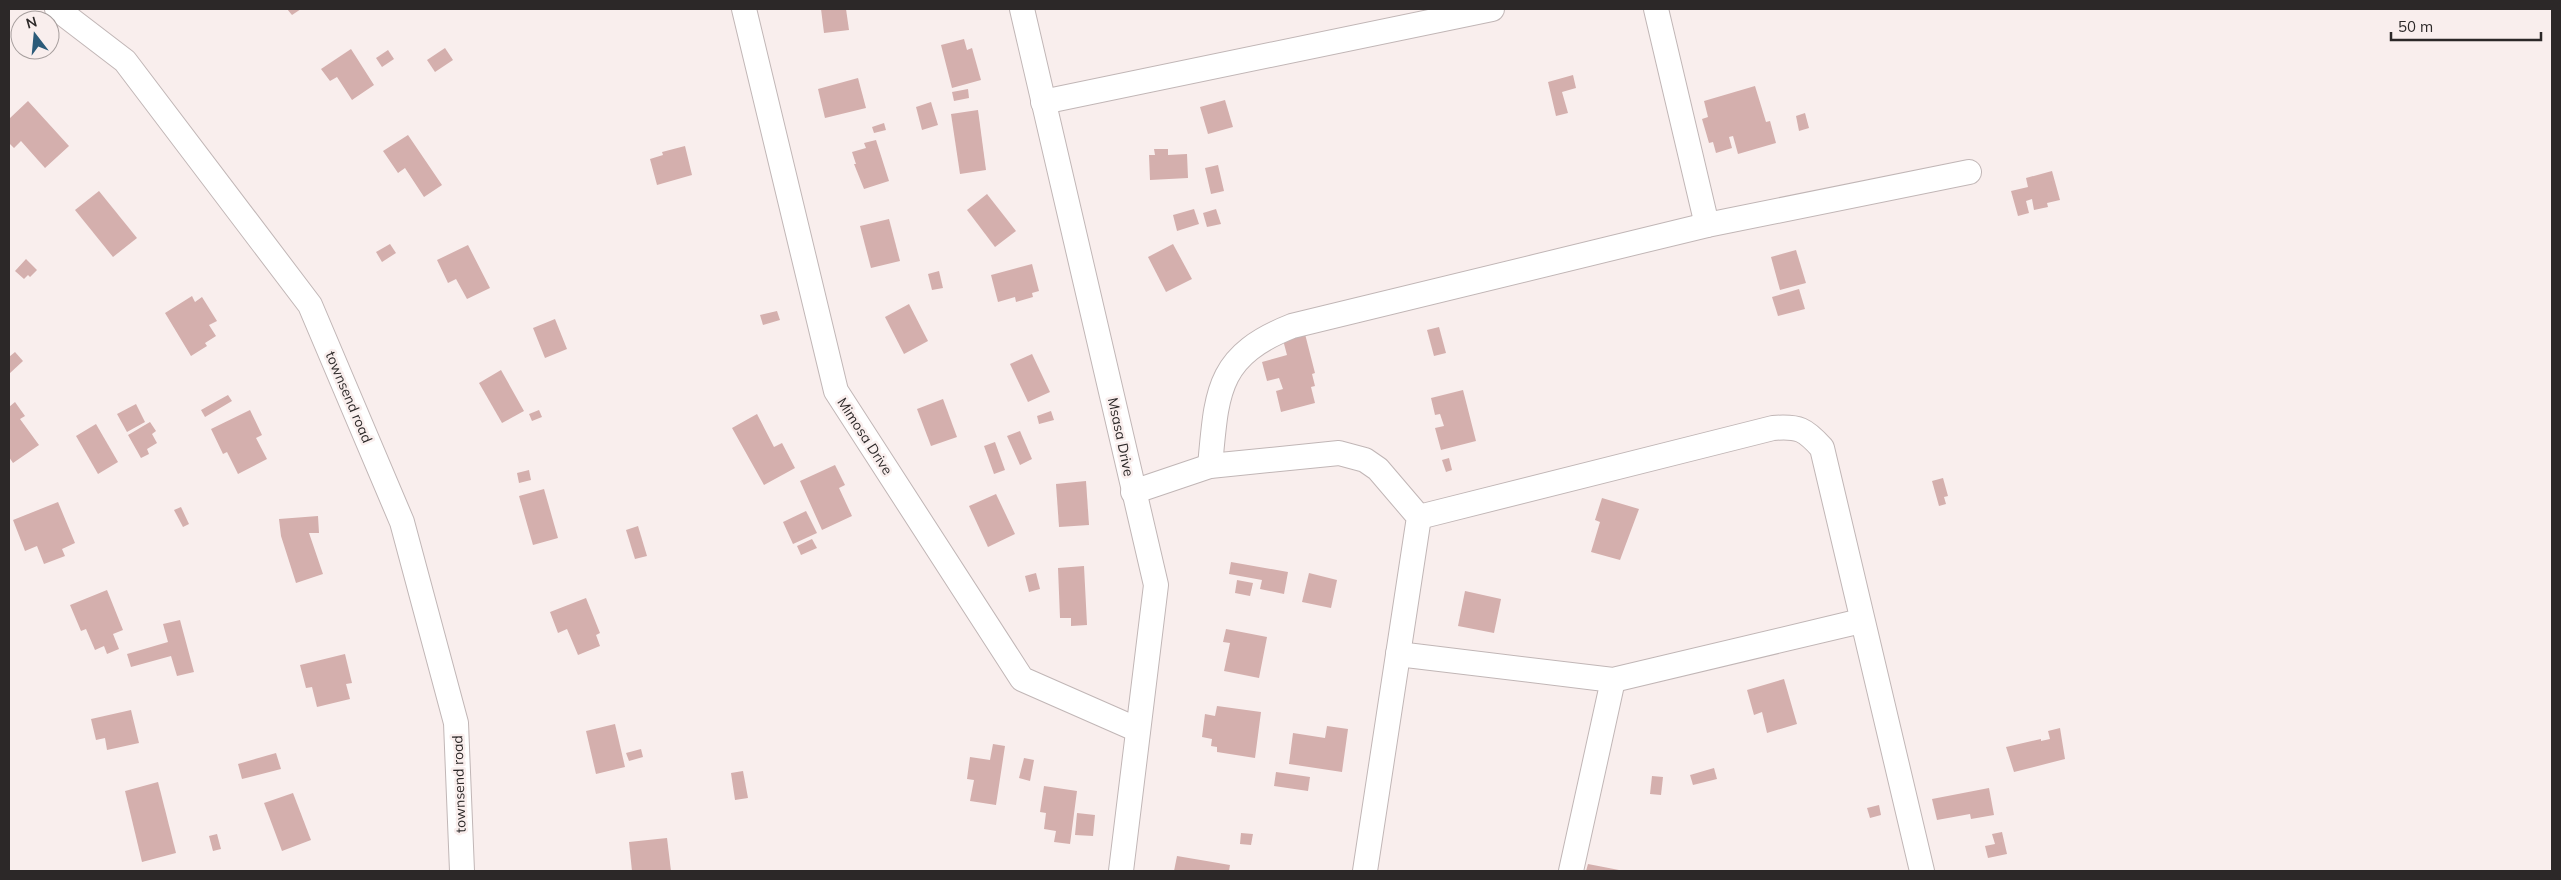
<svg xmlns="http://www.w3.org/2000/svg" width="2561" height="880" viewBox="0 0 2561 880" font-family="Mulish,sans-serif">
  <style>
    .building { fill: #d4afad }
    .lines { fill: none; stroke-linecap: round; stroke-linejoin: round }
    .street-casing { stroke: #c1b6b6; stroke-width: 26 }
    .street { stroke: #fff; stroke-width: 24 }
    .labels { text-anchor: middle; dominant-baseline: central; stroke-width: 5; stroke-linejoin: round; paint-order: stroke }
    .street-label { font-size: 14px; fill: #2c2828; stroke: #f9eeed }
  </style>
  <rect width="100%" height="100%" fill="#f9eeed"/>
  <g class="building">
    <polygon points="287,9 301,9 292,15"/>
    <polygon points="821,9 846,9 849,30 824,33"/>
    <polygon points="964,39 967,50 972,48 981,80 952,88 941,45"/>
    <polygon points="445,48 453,60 435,72 427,60"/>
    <polygon points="351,49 374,85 352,100 337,77 330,81 321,69"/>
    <polygon points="388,50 394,59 382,67 376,58"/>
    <polygon points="1573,75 1576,88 1562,92 1568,113 1556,116 1548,82"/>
    <polygon points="858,78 866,108 825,118 818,89"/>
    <polygon points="1755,86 1766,122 1770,121 1776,143 1738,154 1733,136 1729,137 1732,148 1716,153 1713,142 1709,143 1702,119 1708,117 1704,101"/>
    <polygon points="968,89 969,98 954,101 952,92"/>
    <polygon points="1225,100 1233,127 1208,134 1200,107"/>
    <polygon points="28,101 69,146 45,168 21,141 14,148 9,143 9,119"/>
    <polygon points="931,102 938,125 922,130 916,107"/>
    <polygon points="978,110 986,170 960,174 951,114"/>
    <polygon points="1805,113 1809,128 1799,131 1796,116"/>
    <polygon points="884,123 886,130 874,133 872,127"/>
    <polygon points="408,135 442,185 424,197 405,168 398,173 383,151"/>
    <polygon points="876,140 889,181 864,189 854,164 856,164 852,152 866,148 864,143"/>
    <polygon points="685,146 692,175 657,185 650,159 663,155 662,152"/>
    <polygon points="1154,149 1168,149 1168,155 1187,154 1188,178 1150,180 1149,155 1155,155"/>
    <polygon points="1218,165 1224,191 1211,194 1205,168"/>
    <polygon points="2052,171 2060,200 2047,203 2048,207 2034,210 2032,199 2026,201 2029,213 2018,216 2011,191 2028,187 2026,178"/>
    <polygon points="99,191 137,238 113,257 75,210"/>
    <polygon points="987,194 1016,231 995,247 967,210"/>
    <polygon points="1194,209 1199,224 1177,231 1173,215"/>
    <polygon points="1216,209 1221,224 1207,227 1203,213"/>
    <polygon points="889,219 900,261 871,268 860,226"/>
    <polygon points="390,244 396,253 382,262 376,252"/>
    <polygon points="1173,244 1192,279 1166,292 1148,257"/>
    <polygon points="468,245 490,288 467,299 456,279 448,283 437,260"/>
    <polygon points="1796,250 1806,283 1780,290 1771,257"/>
    <polygon points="26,259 37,270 30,277 28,275 24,279 15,271"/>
    <polygon points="1032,264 1039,291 1032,293 1033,297 1016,302 1015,297 998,302 991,275"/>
    <polygon points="939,271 943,288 932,290 928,274"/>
    <polygon points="1799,289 1805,309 1778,316 1772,297"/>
    <polygon points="192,296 195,302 202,297 217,321 209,325 216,336 205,343 207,346 191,356 165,313"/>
    <polygon points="909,304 928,341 904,354 885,317"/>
    <polygon points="777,311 780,320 763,325 760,315"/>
    <polygon points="555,319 567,349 545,358 533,328"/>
    <polygon points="1439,327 1446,353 1434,356 1427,330"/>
    <polygon points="1305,334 1315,373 1312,374 1315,386 1311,387 1315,403 1281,412 1276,391 1283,389 1279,378 1267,381 1262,362 1287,355 1283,340"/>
    <polygon points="15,352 23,361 9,374 9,357"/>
    <polygon points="1032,354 1050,392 1028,402 1010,364"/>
    <polygon points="501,370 524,411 502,423 479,383"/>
    <polygon points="1463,390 1476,441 1441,450 1435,428 1444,426 1440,414 1435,415 1431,398"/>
    <polygon points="228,395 232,401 205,417 201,410"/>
    <polygon points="943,399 957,437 931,446 917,409"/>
    <polygon points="15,402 25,416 20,419 39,445 13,463 9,457 9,407"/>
    <polygon points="136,404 145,422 127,432 117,414"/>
    <polygon points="250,410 262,435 256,438 267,459 238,474 227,452 223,454 211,429"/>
    <polygon points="539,410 542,417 532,421 529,414"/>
    <polygon points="1051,411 1054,420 1039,424 1037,416"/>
    <polygon points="757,414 774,447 782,443 795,468 764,485 732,428"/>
    <polygon points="150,422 156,431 152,434 157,443 147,449 149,454 141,458 128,435"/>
    <polygon points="96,424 118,462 98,474 76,436"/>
    <polygon points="1020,431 1032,459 1020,465 1007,436"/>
    <polygon points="995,442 1005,470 994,474 984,446"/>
    <polygon points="1449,458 1452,470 1446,472 1442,460"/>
    <polygon points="835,465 845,485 839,488 852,516 822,530 800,481"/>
    <polygon points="529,470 531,480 519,483 517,473"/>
    <polygon points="1943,478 1948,496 1944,497 1946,504 1939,506 1932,481"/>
    <polygon points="1086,481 1089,525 1059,527 1056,484"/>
    <polygon points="544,489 558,538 533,545 519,496"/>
    <polygon points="996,494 1015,534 988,547 969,506"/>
    <polygon points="1602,498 1639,509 1620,560 1591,552 1600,522 1595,520"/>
    <polygon points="58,502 75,543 62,549 65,556 44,564 37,546 25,551 13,520"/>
    <polygon points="181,507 189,524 183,527 174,510"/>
    <polygon points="806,511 817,533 793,544 783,522"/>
    <polygon points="318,516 319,533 309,533 323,574 296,583 281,536 279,519"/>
    <polygon points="638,526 647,556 635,559 626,530"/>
    <polygon points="812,539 817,548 801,555 797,546"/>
    <polygon points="1231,562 1288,572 1284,594 1260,589 1262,580 1229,574"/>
    <polygon points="1084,566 1087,625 1071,626 1071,618 1060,618 1058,568"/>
    <polygon points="1036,573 1040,589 1029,592 1025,576"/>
    <polygon points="1309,573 1337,580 1331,608 1302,602"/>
    <polygon points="1237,580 1253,583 1250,596 1235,593"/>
    <polygon points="107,590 123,630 113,634 119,649 107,654 104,646 95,650 86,629 81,631 70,605"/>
    <polygon points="1465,591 1501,599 1494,633 1458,626"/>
    <polygon points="586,598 600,633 596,635 600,646 578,655 567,629 558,633 550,612"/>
    <polygon points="180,620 194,672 177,676 171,656 131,667 127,654 168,642 163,624"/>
    <polygon points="1226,629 1267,637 1259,678 1224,671 1230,643 1223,642"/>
    <polygon points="345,654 352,683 346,684 350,699 317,707 312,687 306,688 300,665"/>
    <polygon points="1784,679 1797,724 1767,733 1762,712 1754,715 1747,690"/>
    <polygon points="1217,706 1261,712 1255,758 1217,752 1217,747 1211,746 1212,739 1202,737 1205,714 1215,716"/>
    <polygon points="131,710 139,743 107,750 105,738 96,740 91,719"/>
    <polygon points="615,724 625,767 596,774 586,731"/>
    <polygon points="1327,726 1348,729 1342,772 1289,764 1293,733 1325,738"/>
    <polygon points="2060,728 2065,759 2014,772 2006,747 2041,739 2041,741 2050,739 2048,731"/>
    <polygon points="993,744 1005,746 996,805 970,801 974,780 967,779 970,757 990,760"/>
    <polygon points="641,749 643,757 629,761 626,753"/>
    <polygon points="276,753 281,769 242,779 238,764"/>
    <polygon points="1024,758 1034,760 1030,781 1019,778"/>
    <polygon points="1714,768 1717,779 1693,785 1690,775"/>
    <polygon points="743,771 748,798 735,800 731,773"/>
    <polygon points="1276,772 1310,777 1308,791 1274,786"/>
    <polygon points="1652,776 1663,777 1661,795 1650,794"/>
    <polygon points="158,782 176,853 142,862 125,791"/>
    <polygon points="1044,786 1077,791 1070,844 1054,842 1056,831 1044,829 1046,813 1040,812"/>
    <polygon points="1989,788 1994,815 1971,819 1970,814 1937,820 1932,799"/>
    <polygon points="293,793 311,840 282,851 264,803"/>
    <polygon points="1879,805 1881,815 1870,818 1867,808"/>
    <polygon points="1077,813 1095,815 1093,836 1075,835"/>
    <polygon points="2002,832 2007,854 1988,858 1985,846 1995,844 1992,834"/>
    <polygon points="1241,833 1253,834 1251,845 1240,844"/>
    <polygon points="217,834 221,849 213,851 209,836"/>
    <polygon points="667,838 671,871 632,871 629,842"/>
    <polygon points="1177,856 1230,865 1229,871 1174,871"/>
    <polygon points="1588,864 1619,870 1619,871 1586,871"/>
  </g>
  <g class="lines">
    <defs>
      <g id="street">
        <polyline points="57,9 125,61 310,305 402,522 456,723 462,871"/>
        <polyline points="744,9 836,391 1022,679 1138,730"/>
        <polyline points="1022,9 1156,585 1121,871"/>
        <polyline points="1656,9 1707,225"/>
        <polyline points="1043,102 1492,9"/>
        <path d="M1210,466C1217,392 1216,356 1292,326L1707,225L1969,172"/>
        <polyline points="1133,492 1210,466 1339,453 1365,460 1378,469 1419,517 1365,871"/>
        <path d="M1419,517L1773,428C1799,426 1805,429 1822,448L1922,871"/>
        <polyline points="1398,654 1613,680 1861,621"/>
        <polyline points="1571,871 1613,680"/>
      </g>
    </defs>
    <use href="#street" class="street-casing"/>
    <use href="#street" class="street"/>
  </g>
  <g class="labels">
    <g class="street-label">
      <text transform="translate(349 397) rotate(67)">townsend road</text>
      <text transform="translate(865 436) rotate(57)">Mimosa Drive</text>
      <text transform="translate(1121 437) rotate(78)">Msasa Drive</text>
      <text transform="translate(459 784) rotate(-92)">townsend road</text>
    </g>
  </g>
  <rect width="2561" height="880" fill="none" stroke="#2c2828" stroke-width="20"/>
  <g transform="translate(35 35) rotate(344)"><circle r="24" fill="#f9eeed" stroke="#a79f9e"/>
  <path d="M0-4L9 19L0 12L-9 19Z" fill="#2c5b79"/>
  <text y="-8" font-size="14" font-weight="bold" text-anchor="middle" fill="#2c2828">N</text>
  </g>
  <path d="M2391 32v8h150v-8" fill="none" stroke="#2c2828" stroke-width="2.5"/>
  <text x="2398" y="32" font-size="15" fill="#2c2828" stroke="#f9eeed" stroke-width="4" paint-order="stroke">50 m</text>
</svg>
